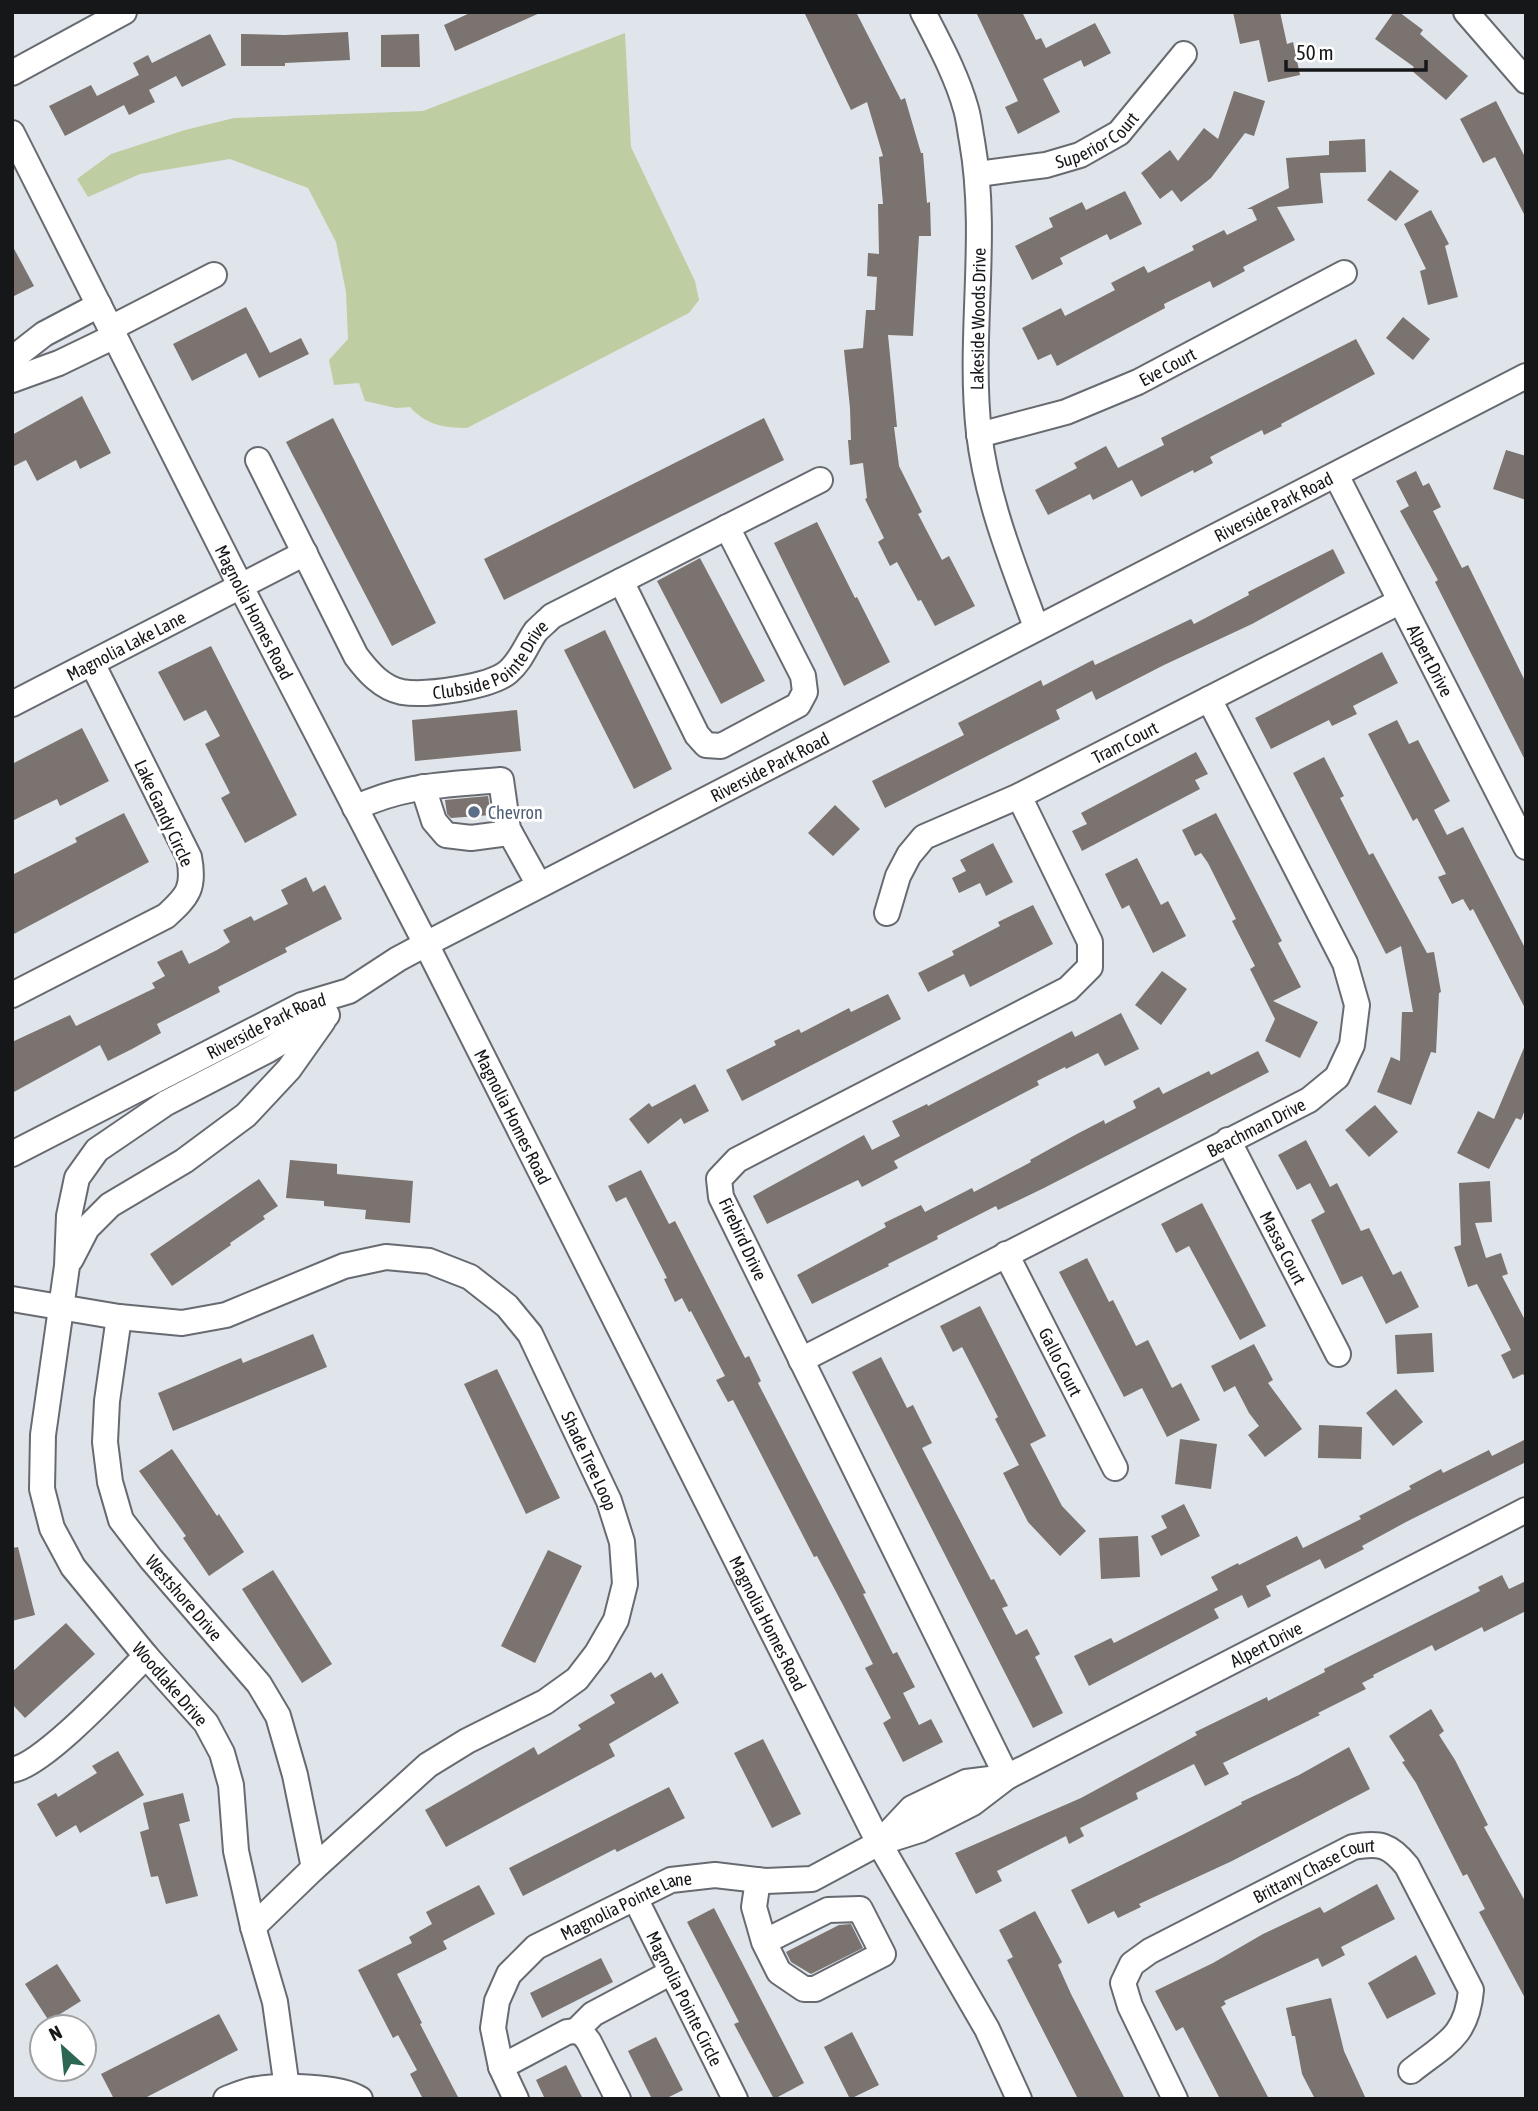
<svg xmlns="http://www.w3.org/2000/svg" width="1538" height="2111" viewBox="0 0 1538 2111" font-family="'Asap Condensed',sans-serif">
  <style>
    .green { fill: #becea2 }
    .building { fill: #7a736f }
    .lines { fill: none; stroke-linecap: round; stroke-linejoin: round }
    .minor-casing { stroke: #676b71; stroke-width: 28 }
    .minor { stroke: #fff; stroke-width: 24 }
    .service-dot { fill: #5c6f8a; stroke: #fff; stroke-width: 2.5 }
    .labels { text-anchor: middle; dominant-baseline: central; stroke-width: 6; stroke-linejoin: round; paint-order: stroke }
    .street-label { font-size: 18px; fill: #151719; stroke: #fff }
    .service-label { font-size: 18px; fill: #4e5e75; stroke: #fff; text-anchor: start }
  </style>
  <rect width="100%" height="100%" fill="#e0e5eb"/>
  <path class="green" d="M625,33L631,147L695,281L699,300L689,313L467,428C444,428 426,425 410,407L396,408L365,401L359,383L334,385L329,360L348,339L346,292L336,242L308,188L230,159L140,174L88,197L77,179L111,154L185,130L234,118L423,111Z"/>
  <g class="building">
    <polygon points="472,12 542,12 455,51 444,25"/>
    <polygon points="804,12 856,12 901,100 905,98 921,153 923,153 927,203 930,202 931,236 919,236 913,336 888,335 897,427 894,427 899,466 922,512 918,514 942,560 949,556 975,606 935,626 921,600 918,601 897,562 890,566 878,542 884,538 865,499 867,498 863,463 850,465 848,440 851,440 850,408 844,350 863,348 866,310 875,310 877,277 867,276 868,253 879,254 878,204 883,204 879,157 883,156 867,102 851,110"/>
    <polygon points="976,12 1022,12 1036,40 1041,38 1046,48 1095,23 1111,53 1084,67 1081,60 1043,79 1060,112 1018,134 1005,107 1018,101"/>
    <polygon points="1233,12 1280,12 1287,44 1293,42 1300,75 1268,82 1259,40 1240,44"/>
    <polygon points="1394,12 1399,12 1423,30 1420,34 1468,76 1446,100 1411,70 1414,67 1375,39"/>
    <polygon points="348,32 350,60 285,63 285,66 241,66 241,34 285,35"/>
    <polygon points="210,34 226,65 182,87 176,76 149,90 155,102 129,115 124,105 65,136 49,106 91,85 97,96 139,75 133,63 148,55 152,63"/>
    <polygon points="419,34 420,67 381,67 381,35"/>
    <polygon points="1234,91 1265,101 1254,136 1245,133 1211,178 1181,202 1172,190 1160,199 1141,173 1170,150 1178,161 1204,128 1218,139"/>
    <polygon points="1496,101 1526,159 1526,218 1495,157 1483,163 1460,119"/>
    <polygon points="1365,139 1366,172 1320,173 1323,203 1277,207 1295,240 1243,267 1245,271 1213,288 1210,281 1164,304 1165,308 1057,366 1051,354 1038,360 1022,328 1061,308 1065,316 1115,290 1111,283 1144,266 1148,273 1194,250 1192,246 1224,230 1227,235 1257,220 1252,209 1247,209 1289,188 1286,158 1329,155 1329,141"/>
    <polygon points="1390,170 1419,191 1396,221 1367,200"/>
    <polygon points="1125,191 1142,224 1110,240 1107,234 1060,258 1063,264 1032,280 1015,246 1053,227 1049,218 1082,202 1086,210"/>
    <polygon points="1431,210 1449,244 1445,246 1458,297 1428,305 1420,271 1426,269 1404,224"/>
    <polygon points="12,245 34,286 12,297"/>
    <polygon points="246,307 270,353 301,338 309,354 259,378 246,353 192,381 173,344"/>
    <polygon points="1403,317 1430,339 1413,360 1386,338"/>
    <polygon points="1356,339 1375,374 1281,424 1282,426 1264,435 1262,430 1210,457 1213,463 1194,473 1193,470 1141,497 1132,480 1093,500 1090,494 1048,515 1035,490 1077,468 1074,463 1106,446 1118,468 1164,445 1161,438"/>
    <polygon points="82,396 111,453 80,469 76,460 37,481 26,460 12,467 12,435"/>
    <polygon points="333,418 436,623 392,646 286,442"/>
    <polygon points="764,418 784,460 504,600 484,559"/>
    <polygon points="1506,450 1526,456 1526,500 1493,489"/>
    <polygon points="1416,471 1423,486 1429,483 1441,507 1433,511 1462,568 1468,565 1526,683 1526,762 1435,582 1438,580 1400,511 1409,506 1396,481"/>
    <polygon points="817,522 855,598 857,597 890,662 844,686 774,543"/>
    <polygon points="1333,549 1345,573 1252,624 1164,665 1096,700 1092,691 1056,710 1060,719 885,808 872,781 964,735 958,723 1041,680 1043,686 1093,660 1095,665 1191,619 1194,624 1249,595 1248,592"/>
    <polygon points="700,558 765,681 721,704 657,581"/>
    <polygon points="605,630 672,769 634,789 564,650"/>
    <polygon points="211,646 297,815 245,843 221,798 230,793 205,744 220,736 206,710 184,721 158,672"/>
    <polygon points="1382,652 1398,683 1353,706 1357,714 1332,726 1329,720 1271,749 1255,718"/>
    <polygon points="517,710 521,751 415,761 412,720"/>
    <polygon points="1397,720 1409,744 1418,740 1450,801 1434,810 1447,835 1463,827 1526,950 1526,1010 1473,909 1470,911 1463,899 1452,904 1438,877 1446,874 1417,818 1413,821 1368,734"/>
    <polygon points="82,728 109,781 60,806 57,799 12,821 12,764"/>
    <polygon points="1196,752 1208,774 1195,780 1200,789 1082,851 1072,831 1087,824 1081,813"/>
    <polygon points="1324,757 1344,796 1340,798 1369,855 1373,853 1427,953 1434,952 1441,992 1439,993 1436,1053 1431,1052 1411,1105 1377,1092 1391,1057 1400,1061 1402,1012 1413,1012 1401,946 1386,954 1293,773"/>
    <polygon points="488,796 491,815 451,818 447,814 445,800"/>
    <polygon points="835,805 860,829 833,856 808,833"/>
    <polygon points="124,813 149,862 12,935 12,875 77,842 75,838"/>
    <polygon points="1216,813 1282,941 1278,943 1301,987 1273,1001 1318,1022 1300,1058 1265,1041 1275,1019 1250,969 1255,966 1232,921 1236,919 1208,863 1201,853 1195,856 1182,830"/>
    <polygon points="993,843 1013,882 986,896 980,883 959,893 952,878 966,871 960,860"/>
    <polygon points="1137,858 1161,905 1168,901 1186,936 1153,953 1129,905 1122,909 1105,874"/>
    <polygon points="306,877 313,892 325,885 342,919 285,948 287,952 218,987 220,992 157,1024 161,1033 132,1049 108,1061 100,1045 12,1093 12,1042 70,1015 76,1026 155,988 152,983 165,976 157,962 182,950 189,964 217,950 230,942 223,930 251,916 254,921 288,904 281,890"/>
    <polygon points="1033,905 1053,944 970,987 964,974 928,992 918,973 954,955 952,951 1000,926 998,922"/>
    <polygon points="1162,971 1187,989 1161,1025 1135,1005"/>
    <polygon points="888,994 901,1019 742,1101 726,1070 776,1045 774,1041 799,1029 801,1033 849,1008 851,1012"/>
    <polygon points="1121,1013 1139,1049 1105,1066 1098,1053 1066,1069 1065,1067 1037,1081 1039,1085 894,1161 898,1168 862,1187 858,1180 767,1224 753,1196 864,1135 872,1150 900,1136 892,1121 927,1104 928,1106 1072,1031 1075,1037"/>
    <polygon points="1526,1043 1526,1107 1521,1120 1516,1118 1489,1169 1457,1153 1478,1111 1494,1119"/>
    <polygon points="1258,1051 1269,1072 1044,1188 998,1210 996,1206 937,1236 938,1239 888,1264 889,1266 812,1304 797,1275 886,1227 884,1223 921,1205 925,1212 972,1188 974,1192 1031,1162 1030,1160 1075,1135 1104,1120 1105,1124 1136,1108 1133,1101 1159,1087 1163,1094 1209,1071 1211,1075"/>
    <polygon points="695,1084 709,1111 684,1124 681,1118 648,1144 629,1119 649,1103 652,1107"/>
    <polygon points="1375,1105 1398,1132 1369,1157 1345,1130"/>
    <polygon points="1306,1140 1330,1187 1337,1183 1361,1231 1369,1228 1393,1275 1401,1271 1419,1307 1386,1324 1362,1276 1342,1285 1311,1220 1325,1212 1310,1183 1297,1190 1278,1155"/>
    <polygon points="290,1160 337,1164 337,1174 413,1181 410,1223 365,1219 366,1210 324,1206 324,1201 286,1198"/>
    <polygon points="641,1170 669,1224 675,1221 745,1358 749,1356 761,1381 758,1383 866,1593 863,1594 893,1654 897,1652 915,1687 903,1693 919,1725 931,1719 943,1742 903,1762 883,1723 891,1718 865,1668 873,1664 843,1605 817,1556 814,1557 733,1400 728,1402 716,1380 725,1376 691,1311 689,1312 682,1298 675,1302 664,1279 667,1278 626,1197 616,1202 608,1186"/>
    <polygon points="259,1179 278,1206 263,1216 265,1219 230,1243 231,1245 172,1286 150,1254"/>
    <polygon points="1490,1181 1492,1222 1475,1223 1486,1258 1501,1253 1508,1274 1502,1276 1526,1322 1526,1379 1523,1374 1513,1379 1501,1355 1511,1350 1477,1284 1468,1287 1454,1247 1461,1245 1459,1183"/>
    <polygon points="1202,1203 1266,1326 1240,1340 1189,1246 1176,1253 1161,1224"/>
    <polygon points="1087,1258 1109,1302 1113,1300 1136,1346 1148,1340 1172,1388 1181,1383 1200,1420 1167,1437 1142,1388 1124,1397 1059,1272"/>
    <polygon points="980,1306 1046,1436 1030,1444 1062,1506 1086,1531 1060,1556 1028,1522 1003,1473 1019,1465 995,1419 998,1417 962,1347 953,1352 940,1326"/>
    <polygon points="1432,1333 1434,1372 1397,1374 1395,1335"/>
    <polygon points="313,1334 327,1367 173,1431 158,1393 241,1358 243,1363"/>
    <polygon points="1254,1344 1273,1380 1268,1383 1302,1429 1265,1457 1248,1435 1259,1426 1249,1413 1235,1386 1224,1392 1211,1366"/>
    <polygon points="881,1357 907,1408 913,1405 932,1443 922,1448 991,1580 994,1579 1008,1606 1002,1608 1016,1635 1027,1629 1040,1654 1035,1657 1063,1713 1033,1728 852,1372"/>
    <polygon points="497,1369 560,1498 526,1514 464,1384"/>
    <polygon points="1396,1389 1423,1422 1393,1446 1366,1413"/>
    <polygon points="1319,1425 1362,1427 1361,1459 1318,1458"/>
    <polygon points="1180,1439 1217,1444 1211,1489 1175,1484"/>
    <polygon points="1526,1439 1526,1462 1406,1522 1362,1546 1364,1549 1325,1569 1320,1559 1266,1586 1271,1596 1248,1608 1242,1595 1214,1609 1219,1618 1089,1686 1074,1656 1111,1638 1114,1643 1218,1590 1211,1577 1238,1563 1239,1565 1297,1536 1303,1548 1361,1519 1359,1516 1411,1489 1409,1486 1441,1469 1443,1473 1489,1450 1492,1456"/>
    <polygon points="172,1449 217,1516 219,1514 244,1552 209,1576 183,1538 186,1536 139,1471"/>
    <polygon points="1184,1504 1200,1536 1161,1556 1151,1536 1167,1528 1161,1516"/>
    <polygon points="1138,1536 1140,1577 1101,1579 1099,1538"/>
    <polygon points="18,1547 35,1615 12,1621 12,1548"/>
    <polygon points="548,1550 582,1566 535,1663 501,1646"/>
    <polygon points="273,1570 332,1664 302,1683 242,1589"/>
    <polygon points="1502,1575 1509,1589 1526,1581 1526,1611 1484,1632 1482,1627 1435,1651 1432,1645 1373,1675 1374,1677 1362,1683 1366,1689 1318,1713 1320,1715 1223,1763 1229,1774 1205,1786 1194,1764 1136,1793 1138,1799 1080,1828 1084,1836 1069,1844 1066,1836 997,1871 1002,1881 976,1894 955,1853 1081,1798 1197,1735 1195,1732 1267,1697 1268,1701 1325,1672 1324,1669 1480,1591 1478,1587"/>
    <polygon points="66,1623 95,1654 25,1718 12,1704 12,1672"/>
    <polygon points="651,1672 655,1678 662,1673 679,1703 609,1744 615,1756 446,1847 425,1810 534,1747 538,1755 581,1729 578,1725 615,1703 610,1695"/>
    <polygon points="1431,1709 1444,1731 1439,1735 1455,1760 1488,1825 1484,1827 1526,1903 1526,2000 1479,1912 1485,1909 1467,1874 1463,1876 1416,1783 1402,1762 1405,1761 1389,1736"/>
    <polygon points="763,1739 801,1814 772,1828 734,1753"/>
    <polygon points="1349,1747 1370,1789 1232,1861 1139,1904 1141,1907 1118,1918 1114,1911 1088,1924 1071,1890 1186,1833 1242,1804 1241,1802 1299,1775"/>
    <polygon points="118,1751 144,1795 80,1833 76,1825 56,1837 37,1804 56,1793 58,1797 97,1773 92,1766"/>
    <polygon points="669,1787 685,1818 617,1852 615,1849 523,1896 509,1868"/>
    <polygon points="183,1793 190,1821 179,1824 198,1896 166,1904 158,1876 151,1877 140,1832 149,1829 143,1803"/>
    <polygon points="1377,1884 1395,1919 1341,1947 1345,1955 1322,1967 1318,1958 1224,2001 1226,2004 1221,2007 1269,2099 1220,2099 1183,2027 1176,2031 1155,1991 1213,1963 1263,1934 1320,1907 1324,1913"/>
    <polygon points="479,1885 495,1914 443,1941 447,1949 397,1974 422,2023 420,2024 459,2099 423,2099 410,2074 417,2070 398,2035 393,2038 358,1970 412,1943 409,1937 432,1924 426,1912"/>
    <polygon points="714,1908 804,2083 774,2099 734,2024 739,2022 687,1922"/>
    <polygon points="1035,1911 1062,1962 1058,1965 1071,1994 1125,2099 1078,2099 1007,1960 1013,1957 999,1930"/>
    <polygon points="851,1924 863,1948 811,1974 791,1962 786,1952 839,1925"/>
    <polygon points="1416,1955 1436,1994 1387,2019 1368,1983"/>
    <polygon points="601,1958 613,1982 542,2018 530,1993"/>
    <polygon points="57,1964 81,2001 49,2021 25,1984"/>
    <polygon points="1331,1998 1344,2051 1366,2099 1315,2099 1302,2074 1295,2036 1292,2036 1286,2008"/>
    <polygon points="219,2014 238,2050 143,2099 114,2099 101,2074"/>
    <polygon points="852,2032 879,2085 850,2099 824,2047"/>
    <polygon points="656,2037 683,2090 665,2099 652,2099 628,2051"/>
    <polygon points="566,2065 583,2099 545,2099 536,2080"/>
  </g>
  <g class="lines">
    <defs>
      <g id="minor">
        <path d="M923,12C939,43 957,76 966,109C969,119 970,131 972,141C989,238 968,336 979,433C987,501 1013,564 1036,627"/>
        <polyline points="1466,12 1526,81"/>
        <polyline points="12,73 124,12"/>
        <path id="s1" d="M12,133L241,587L426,944L879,1843L987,2029L1019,2099"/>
        <path id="s2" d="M978,174L1046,165L1080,155L1119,133L1184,54"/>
        <polyline points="111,328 214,275"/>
        <polyline points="12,359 44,334 99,305"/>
        <polyline points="12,380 59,363 115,336"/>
        <path id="s3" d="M979,435L1066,412L1138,382L1344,273"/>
        <path id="s4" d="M258,460L356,656C368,672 382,688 402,692C426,696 490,687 508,672C522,660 526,645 536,631C541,626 547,621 552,616L820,480"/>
        <path id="s5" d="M1336,475L1526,847"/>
        <polyline points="621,581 697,735 706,745 721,746 798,705 805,692 803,676 727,527"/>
        <path id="s6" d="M12,704L305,553"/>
        <polyline points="423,787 434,821 446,835 471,838 510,833"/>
        <path d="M355,808C406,784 447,785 501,780L508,829L539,885"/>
        <path id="s7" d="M887,913L898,876L909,855L924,837L1019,796L1399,602"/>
        <path d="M12,995L166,916C188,896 195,888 189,857L92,663"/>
        <path id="s8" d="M1228,1140L1338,1354"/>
        <path id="s9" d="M12,1154L302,1005L349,991L398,959L426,944L1526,376"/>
        <path id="s10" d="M1006,1254L1115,1468"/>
        <polyline points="71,1259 87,1228 110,1205 184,1161 246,1115 289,1069 323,1021"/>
        <path id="s11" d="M12,1299L119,1317L182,1323L226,1315L344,1266L386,1257L429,1261L470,1277L507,1306L530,1334L609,1501L622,1542L625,1584L616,1620L597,1653L577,1679L545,1702L467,1741L428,1765L314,1868L253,1927"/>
        <path id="s12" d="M119,1317L107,1401L105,1442L110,1482L121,1520L151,1559L259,1684L278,1716L295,1775L314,1868"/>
        <path id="s13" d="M801,1360L1309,1100L1337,1077L1352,1045L1357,1005L1345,963L1209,699"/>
        <path d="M12,1770C44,1765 120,1682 146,1656"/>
        <polyline points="1007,1777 721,1197 719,1179 737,1160 1068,989 1090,967 1090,942 1019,796"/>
        <polyline points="881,1841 912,1808 966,1782 1006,1777"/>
        <polyline points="758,1880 754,1907 764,1942 779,1972 804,1989 815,1989 883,1954 860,1909 828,1910 764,1942"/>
        <path id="s14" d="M635,1898L735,2099"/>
        <polyline points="576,2031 593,2014 672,1972"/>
        <path d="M501,2067L567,2032C579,2030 583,2033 589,2042L618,2099"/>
        <polyline points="287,2088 275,2002 253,1927 236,1851 231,1785 222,1753 206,1723 146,1656 73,1567 52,1528 42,1489 43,1435 67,1266 69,1216 77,1178 97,1150 166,1103 268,1050 327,1015"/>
        <path d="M226,2099C234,2096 243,2092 252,2090C277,2085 339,2085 360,2099"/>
        <path id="s15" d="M516,2099L501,2067L493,2028L497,2001L509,1974L536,1947L671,1880L715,1875L766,1881L812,1879L879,1843L920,1830L973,1803L1007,1777L1526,1510"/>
        <path id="s16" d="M1175,2099L1130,2006L1123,1983L1132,1964L1150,1951L1353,1847C1380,1842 1390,1845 1407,1866L1471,1990C1467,2037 1445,2044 1411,2071"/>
      </g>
    </defs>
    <use href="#minor" class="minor-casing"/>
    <use href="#minor" class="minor"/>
  </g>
  <circle class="service-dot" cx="474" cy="812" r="7"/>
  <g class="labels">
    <g class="street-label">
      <text stroke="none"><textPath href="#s2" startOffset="126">Superior Court</textPath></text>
      <text transform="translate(978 319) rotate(-89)">Lakeside Woods Drive</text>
      <text stroke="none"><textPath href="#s3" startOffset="201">Eve Court</textPath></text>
      <text stroke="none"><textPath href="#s9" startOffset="1419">Riverside Park Road</textPath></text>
      <text stroke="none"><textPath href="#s1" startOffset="537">Magnolia Homes Road</textPath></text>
      <text stroke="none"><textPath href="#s6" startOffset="128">Magnolia Lake Lane</textPath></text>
      <text stroke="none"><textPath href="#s4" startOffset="380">Clubside Pointe Drive</textPath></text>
      <text stroke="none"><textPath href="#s5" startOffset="208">Alpert Drive</textPath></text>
      <text stroke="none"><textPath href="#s7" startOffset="308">Tram Court</textPath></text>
      <text stroke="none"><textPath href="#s9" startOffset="852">Riverside Park Road</textPath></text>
      <text transform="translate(164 813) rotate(65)">Lake Gandy Circle</text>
      <text stroke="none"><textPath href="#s9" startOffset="285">Riverside Park Road</textPath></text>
      <text stroke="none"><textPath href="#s1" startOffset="1104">Magnolia Homes Road</textPath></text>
      <text stroke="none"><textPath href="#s13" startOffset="511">Beachman Drive</textPath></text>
      <text transform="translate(743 1239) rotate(65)">Firebird Drive</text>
      <text stroke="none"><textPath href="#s8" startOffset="121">Massa Court</textPath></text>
      <text stroke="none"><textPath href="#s10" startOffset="121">Gallo Court</textPath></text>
      <text stroke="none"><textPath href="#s11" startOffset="698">Shade Tree Loop</textPath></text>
      <text stroke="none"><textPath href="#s12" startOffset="306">Westshore Drive</textPath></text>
      <text stroke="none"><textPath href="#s1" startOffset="1671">Magnolia Homes Road</textPath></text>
      <text stroke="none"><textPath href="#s15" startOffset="975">Alpert Drive</textPath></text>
      <text transform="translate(170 1684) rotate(49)">Woodlake Drive</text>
      <text stroke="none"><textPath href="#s16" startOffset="354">Brittany Chase Court</textPath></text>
      <text stroke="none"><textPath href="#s15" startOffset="270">Magnolia Pointe Lane</textPath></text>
      <text stroke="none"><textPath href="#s14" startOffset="112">Magnolia Pointe Circle</textPath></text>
    </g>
    <g class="service-label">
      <text x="488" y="812">Chevron</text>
    </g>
  </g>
  <rect width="1538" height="2111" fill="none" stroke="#151719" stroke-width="28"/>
  <g transform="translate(63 2048) rotate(333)"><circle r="33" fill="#ffffff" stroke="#a1a2a3" stroke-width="2"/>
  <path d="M0-5L12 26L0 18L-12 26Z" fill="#2b6752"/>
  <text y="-10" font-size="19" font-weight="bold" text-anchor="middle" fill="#151719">N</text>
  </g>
  <path d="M1286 60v10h140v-10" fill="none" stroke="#151719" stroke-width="3.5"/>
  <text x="1296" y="60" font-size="21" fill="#151719" stroke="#ffffff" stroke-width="5" paint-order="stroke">50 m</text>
</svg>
